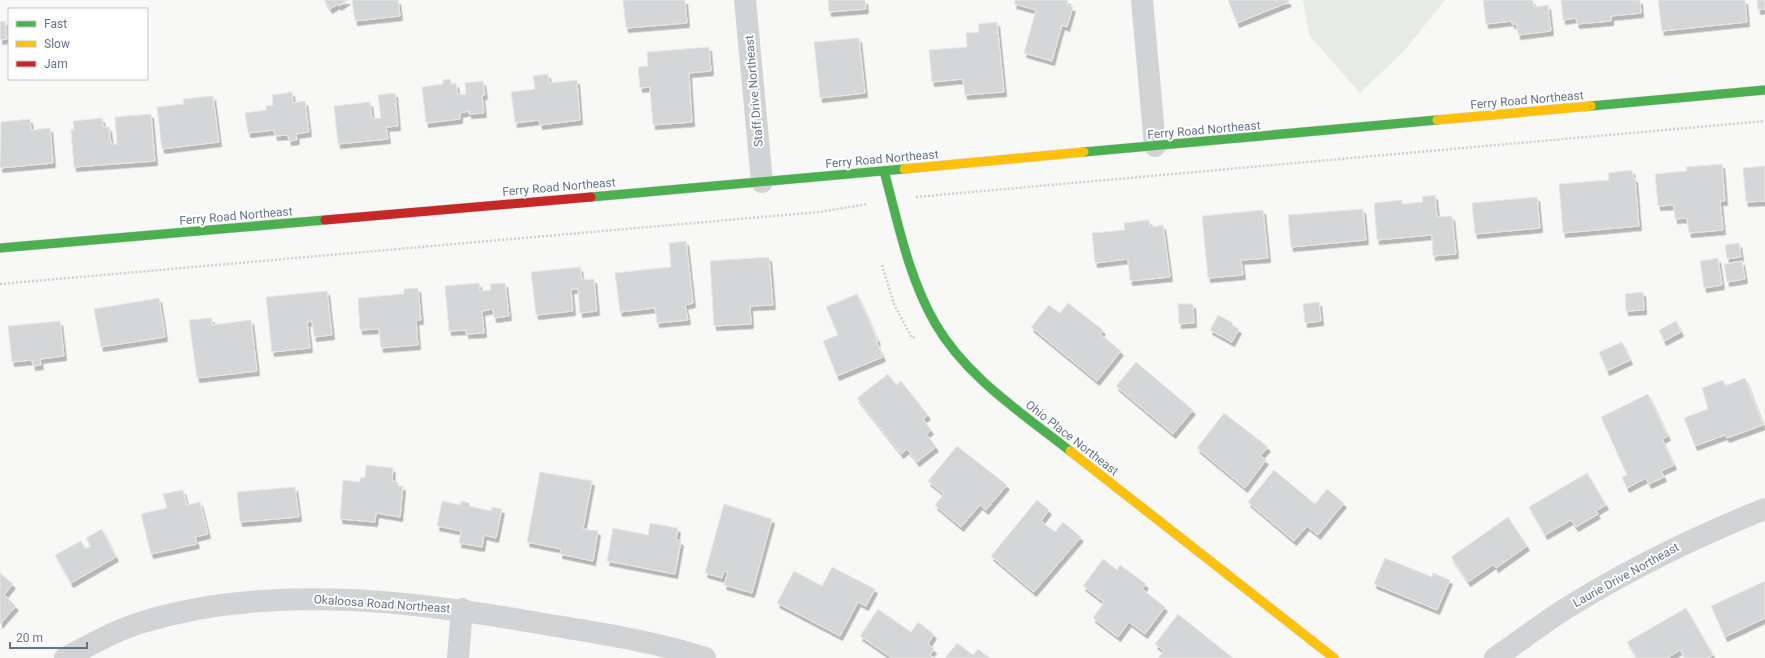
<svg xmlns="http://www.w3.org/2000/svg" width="1765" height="658" viewBox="0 0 1765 658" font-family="Roboto,sans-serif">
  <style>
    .green { fill: #e7ebe5 }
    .building { fill: #d5d6d7; stroke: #e8e8e6; filter: url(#shadow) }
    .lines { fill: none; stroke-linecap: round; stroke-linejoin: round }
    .fast-casing { stroke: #d3d5d7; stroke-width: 10 }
    .slow-casing { stroke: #d3d5d7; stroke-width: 10 }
    .jam-casing { stroke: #d3d5d7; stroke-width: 10 }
    .path { stroke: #cecfd1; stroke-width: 2.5; stroke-dasharray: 2 2; stroke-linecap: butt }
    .street { stroke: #d2d3d4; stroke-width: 22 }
    .fast { stroke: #4caf50; stroke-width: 9 }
    .slow { stroke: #ffc107; stroke-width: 9 }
    .jam { stroke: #c62828; stroke-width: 9 }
    .labels { text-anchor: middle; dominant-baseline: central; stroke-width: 4; stroke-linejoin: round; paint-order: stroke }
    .street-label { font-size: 12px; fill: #65738a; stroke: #fff }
  </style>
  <defs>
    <filter id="shadow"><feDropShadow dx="2.5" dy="4.5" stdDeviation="0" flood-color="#0004"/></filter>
  </defs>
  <rect width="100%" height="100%" fill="#f8f8f7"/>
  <polygon class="green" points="1303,0 1445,0 1404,51 1360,93 1309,35"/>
  <g class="building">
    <polygon points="324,0 348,0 339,6 338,4 330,9"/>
    <polygon points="352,0 398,0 400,16 355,21"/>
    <polygon points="623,0 685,0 687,23 626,28"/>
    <polygon points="828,0 865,0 866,9 829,12"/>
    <polygon points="1015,0 1068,0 1067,6 1073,7 1067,27 1062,25 1052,61 1024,53 1036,10 1014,4"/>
    <polygon points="1228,0 1288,0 1289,2 1237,23"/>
    <polygon points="1483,0 1533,0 1534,7 1548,5 1551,31 1518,35 1517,24 1512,24 1512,21 1486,24"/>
    <polygon points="1561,0 1640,0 1641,13 1611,16 1611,21 1577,24 1576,18 1563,20"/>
    <polygon points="1658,0 1745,0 1747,22 1662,31"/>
    <polygon points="1757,0 1765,0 1765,9 1758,10"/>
    <polygon points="5,21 7,39 0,40 0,22"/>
    <polygon points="997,22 1004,92 965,95 963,79 932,82 929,50 967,47 966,33 979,32 978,24"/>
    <polygon points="859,38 865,93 820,98 814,42"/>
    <polygon points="709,47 711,71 689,73 692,122 653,125 650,87 640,88 638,67 648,66 647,52"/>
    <polygon points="548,74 549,83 577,80 580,120 540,125 539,120 515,123 511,92 535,89 533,76"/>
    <polygon points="450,79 451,84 456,83 458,95 466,94 465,83 483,81 485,95 482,95 484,113 469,114 469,111 460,113 460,119 426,123 422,87 443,84 443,80"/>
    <polygon points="292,92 293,103 305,101 309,132 296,134 297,140 289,141 288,135 275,136 274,130 248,133 245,113 266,110 266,106 273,105 272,95"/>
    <polygon points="395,93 398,126 386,127 388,139 338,144 334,106 370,102 372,119 381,118 378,95"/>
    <polygon points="213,96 219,142 162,149 157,107 184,104 183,99"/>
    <polygon points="151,114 155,161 74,167 71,130 74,130 73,121 102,118 103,127 109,127 111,144 117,144 115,117"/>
    <polygon points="30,119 31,130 50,128 53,163 0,168 1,122"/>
    <polygon points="1722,164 1725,201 1720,201 1723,230 1689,233 1687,218 1675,219 1674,205 1658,206 1655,174 1687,171 1686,167"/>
    <polygon points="1765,166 1765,201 1746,202 1743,168"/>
    <polygon points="1632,170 1633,178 1635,178 1639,226 1563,233 1559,184 1609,180 1608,173"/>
    <polygon points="1435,195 1437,217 1452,216 1456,254 1433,256 1432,235 1377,240 1374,203 1402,200 1402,204 1423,202 1422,197"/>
    <polygon points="1537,197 1540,228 1475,234 1472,203"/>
    <polygon points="1363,209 1366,240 1291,247 1288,215"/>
    <polygon points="1263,210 1268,258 1241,260 1243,275 1208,278 1202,216"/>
    <polygon points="1149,220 1150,227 1163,225 1170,277 1130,281 1128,259 1095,263 1092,233 1125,230 1124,223"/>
    <polygon points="686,241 693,303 685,305 688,320 657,323 655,308 620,312 615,273 671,267 669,243"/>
    <polygon points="1739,243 1741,257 1727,259 1725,245"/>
    <polygon points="769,257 773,305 750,306 751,324 714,326 710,261"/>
    <polygon points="1718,258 1722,285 1704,288 1700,261"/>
    <polygon points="1742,261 1745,279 1727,282 1724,264"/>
    <polygon points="580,267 582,280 594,279 597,311 580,313 578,289 571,289 573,311 536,315 531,272"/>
    <polygon points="479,283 480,291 491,290 490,284 505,283 509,316 494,318 493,309 482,311 484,333 466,334 466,330 449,331 445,286"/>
    <polygon points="418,288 421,320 416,320 418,345 381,348 379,329 360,330 358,298 404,294 404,289"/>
    <polygon points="327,291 332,335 314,337 312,321 307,322 310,348 272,352 266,297"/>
    <polygon points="1643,292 1644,310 1626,311 1625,294"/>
    <polygon points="857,294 878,341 876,341 883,357 837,376 823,341 838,335 826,307"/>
    <polygon points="159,298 165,337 101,347 94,309"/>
    <polygon points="1319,302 1321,321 1305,323 1303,304"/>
    <polygon points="1068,303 1103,330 1100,334 1121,351 1097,381 1031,327 1049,305 1060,313"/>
    <polygon points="1178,304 1193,304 1194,323 1179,324"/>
    <polygon points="1218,315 1233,323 1232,325 1239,329 1232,342 1210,330"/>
    <polygon points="212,318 212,325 251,320 257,371 197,378 189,320"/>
    <polygon points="60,321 64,356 40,359 41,365 33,366 32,360 12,362 8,326"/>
    <polygon points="1676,321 1681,332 1664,341 1659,330"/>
    <polygon points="1622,342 1630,360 1607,371 1599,352"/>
    <polygon points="1136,362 1193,410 1173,434 1116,386"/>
    <polygon points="888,374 896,385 901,381 928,415 923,419 931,430 926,434 936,447 917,462 907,449 901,454 857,398"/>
    <polygon points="1745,378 1763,425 1727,438 1725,435 1695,446 1684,418 1708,409 1702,388 1723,380 1725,386"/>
    <polygon points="1648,394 1668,436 1662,439 1674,465 1661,471 1664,477 1649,484 1646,478 1627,488 1622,477 1627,475 1601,417"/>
    <polygon points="1224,413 1268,447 1260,456 1266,460 1245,488 1197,448"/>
    <polygon points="957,446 1007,485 986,510 980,505 961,527 935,505 944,494 928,481"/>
    <polygon points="366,465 393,468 392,481 398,482 398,486 403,486 400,517 376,513 375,522 340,519 343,480 360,482 360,478 365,478"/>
    <polygon points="1274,470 1315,504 1327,489 1344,503 1318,535 1307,526 1294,541 1248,502"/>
    <polygon points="540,472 592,481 583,529 598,531 593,561 560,554 561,549 527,542"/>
    <polygon points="1587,473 1606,505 1596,511 1598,514 1576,527 1571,520 1545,535 1529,507"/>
    <polygon points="295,487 299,517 240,522 237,492"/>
    <polygon points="183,490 187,505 200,502 208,534 195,537 197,544 151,554 141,514 167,508 163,494"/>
    <polygon points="1037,500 1049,510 1041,521 1055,532 1063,522 1081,537 1034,592 991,556"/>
    <polygon points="442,501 461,505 461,501 470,503 469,506 491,511 492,507 502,509 496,538 484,535 482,547 459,543 461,531 437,526"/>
    <polygon points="724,504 772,519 752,593 724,585 728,572 724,571 722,578 705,573"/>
    <polygon points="1508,517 1527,546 1496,568 1494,564 1468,582 1451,557"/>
    <polygon points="650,523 678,528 676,540 681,541 675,574 607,561 613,528 648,535"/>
    <polygon points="102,529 116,557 71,583 55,555 81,541 85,549 91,546 86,538"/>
    <polygon points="1385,558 1432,577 1433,573 1450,580 1437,610 1374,584"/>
    <polygon points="1103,559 1117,570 1120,565 1146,584 1142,589 1165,607 1145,634 1129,622 1118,637 1093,618 1104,602 1083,586"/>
    <polygon points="832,567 875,589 866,606 858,602 840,636 777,603 794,571 822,586"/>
    <polygon points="0,573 13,584 4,595 16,606 0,624"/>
    <polygon points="1765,581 1765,618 1725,637 1711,606"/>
    <polygon points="1686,608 1713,655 1708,658 1685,658 1680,650 1667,658 1637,658 1627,642"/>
    <polygon points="878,609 911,632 918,622 934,634 928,644 934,649 930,655 935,658 892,658 860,636"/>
    <polygon points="1178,614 1233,658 1158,658 1164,651 1155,644"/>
    <polygon points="957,643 973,655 978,649 990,658 945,658"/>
  </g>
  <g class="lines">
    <defs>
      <g id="fast">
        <polyline points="1591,106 1765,90"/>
        <polyline points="1084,152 1437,120"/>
        <path d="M884,171C898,222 908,276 935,323C966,377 1022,413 1070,451"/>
        <polyline points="591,197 904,169"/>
        <polyline points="0,248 325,220"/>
      </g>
      <g id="slow">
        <polyline points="1437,120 1591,106"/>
        <polyline points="904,169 1084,152"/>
        <polyline points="1070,451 1334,658"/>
      </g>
      <polyline id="jam" points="325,220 591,197"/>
    </defs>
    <use href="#fast" class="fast-casing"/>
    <use href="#slow" class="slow-casing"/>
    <use href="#jam" class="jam-casing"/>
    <g class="path">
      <polyline points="916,197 1765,121"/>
      <polyline points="882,265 894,304 912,338 915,337"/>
      <polyline points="0,284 819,212 868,204"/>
    </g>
    <g class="street">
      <polyline points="745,0 762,182"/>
      <polyline points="1142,0 1155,146"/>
      <path d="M65,658C90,645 116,630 143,622C271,583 415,601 544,624C598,633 653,641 705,658"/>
      <polyline points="458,658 462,609"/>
      <path d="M1495,658C1520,641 1544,622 1570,606C1632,568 1697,536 1765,509"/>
    </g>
    <use href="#fast" class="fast"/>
    <use href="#slow" class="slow"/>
    <use href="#jam" class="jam"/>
  </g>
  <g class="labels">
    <g class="street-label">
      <text transform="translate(754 91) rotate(-95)">Staff Drive Northeast</text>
      <text transform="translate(1527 100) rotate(-5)">Ferry Road Northeast</text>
      <text transform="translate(1204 130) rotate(-5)">Ferry Road Northeast</text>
      <text transform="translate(882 159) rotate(-5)">Ferry Road Northeast</text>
      <text transform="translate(559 187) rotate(-5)">Ferry Road Northeast</text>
      <text transform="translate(236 216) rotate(-5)">Ferry Road Northeast</text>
      <text transform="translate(1072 438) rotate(38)">Ohio Place Northeast</text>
      <text transform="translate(1626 575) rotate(-29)">Laurie Drive Northeast</text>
      <text transform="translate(382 604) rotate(4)">Okaloosa Road Northeast</text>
    </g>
  </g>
  <rect x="8" y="8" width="140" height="72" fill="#ffffff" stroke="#c1c7d0"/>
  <rect x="16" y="21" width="20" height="6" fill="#4caf50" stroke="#c1c7d0"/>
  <text x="44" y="28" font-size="12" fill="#65738a">Fast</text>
  <rect x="16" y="41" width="20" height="6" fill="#ffc107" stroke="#c1c7d0"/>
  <text x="44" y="48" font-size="12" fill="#65738a">Slow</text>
  <rect x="16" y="61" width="20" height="6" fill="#c62828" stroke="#c1c7d0"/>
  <text x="44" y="68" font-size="12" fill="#65738a">Jam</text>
  <path d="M10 642v6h77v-6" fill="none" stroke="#65738a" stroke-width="2"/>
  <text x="16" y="642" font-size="12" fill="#65738a" stroke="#ffffff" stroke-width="3" paint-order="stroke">20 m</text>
</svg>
